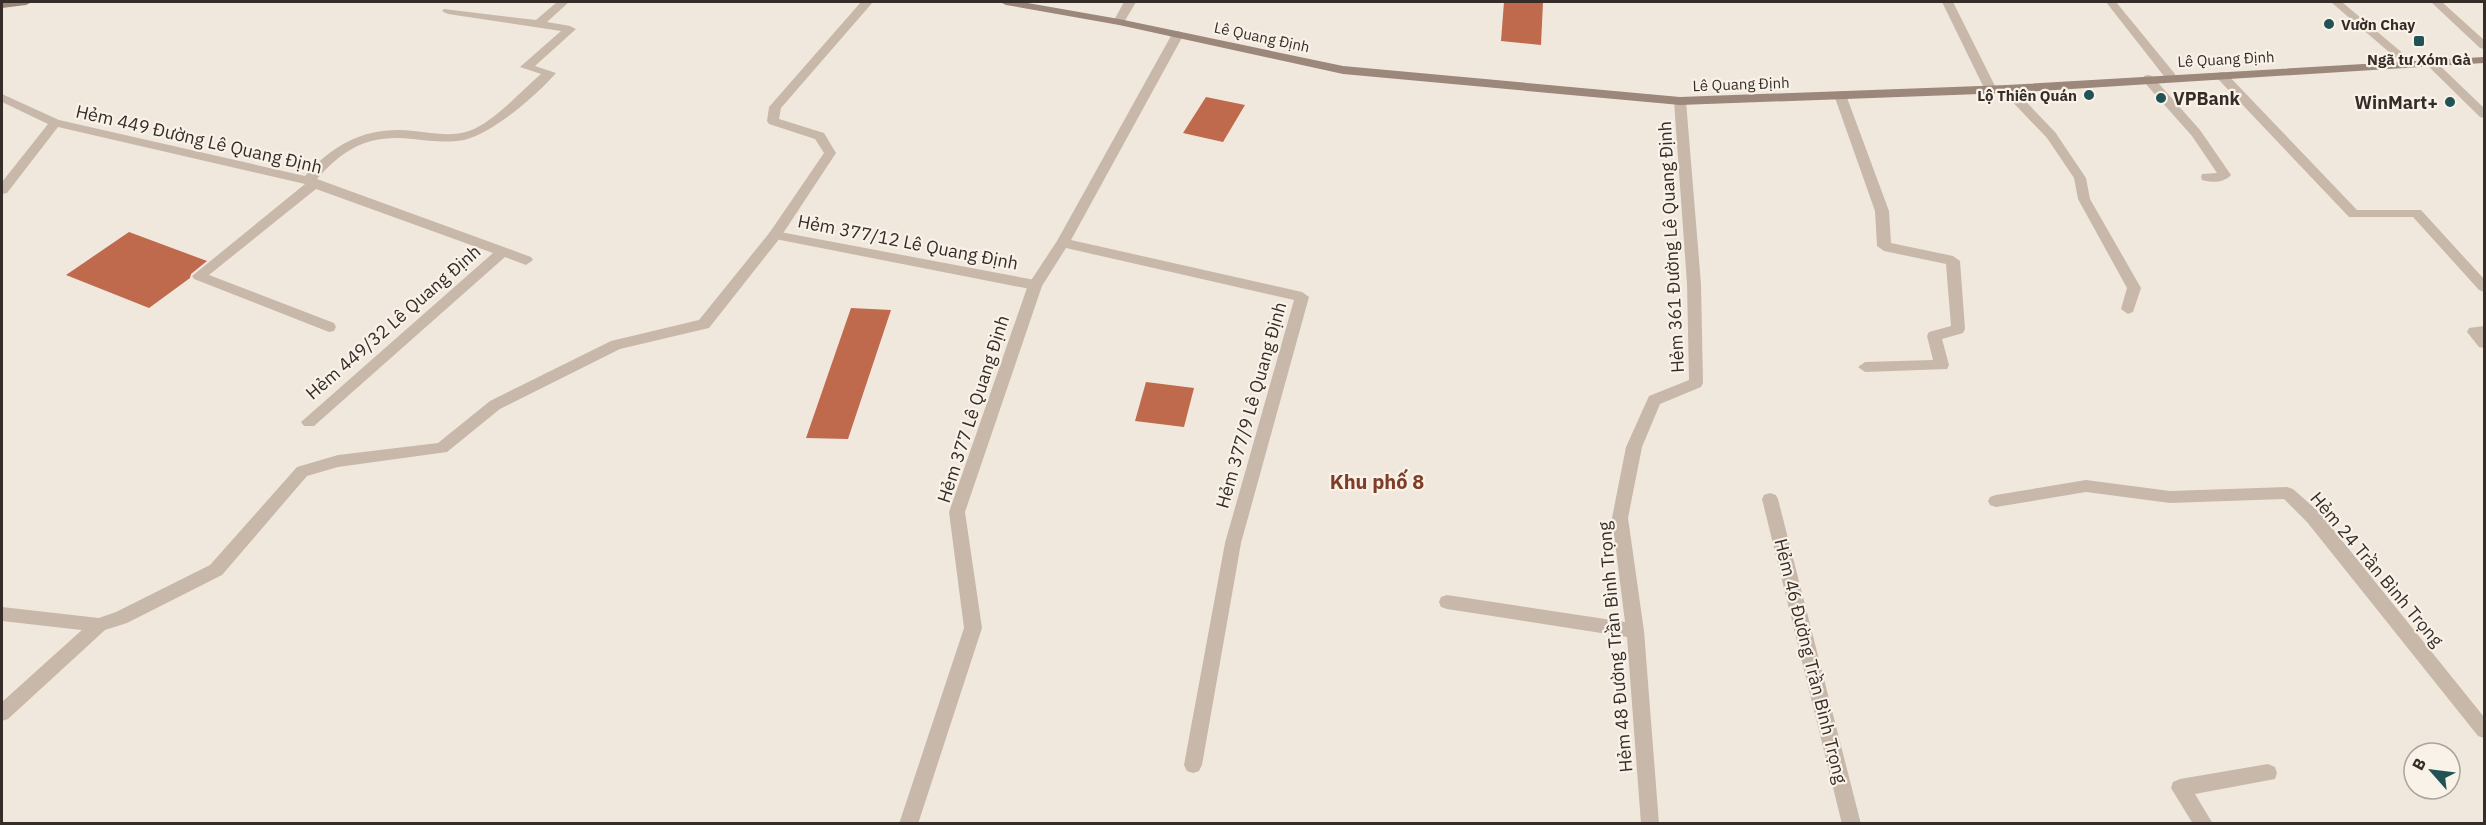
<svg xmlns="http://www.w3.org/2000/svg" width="2486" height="825" viewBox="0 0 2486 825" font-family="'IBM Plex Sans',sans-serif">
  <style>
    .building { fill: #bf694d }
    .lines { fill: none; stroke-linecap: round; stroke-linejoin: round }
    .lane { fill: #c8b8aa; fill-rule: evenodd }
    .street { fill: #c8b8aa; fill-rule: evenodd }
    .secondary { fill: #9c877b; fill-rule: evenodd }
    .poi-dot { fill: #215255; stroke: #f9f2e9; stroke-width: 2 }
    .labels { text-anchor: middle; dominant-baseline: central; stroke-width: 4.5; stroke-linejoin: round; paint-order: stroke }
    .far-poi-label { font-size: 15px; font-weight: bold; fill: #362d29; stroke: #f9f2e9; text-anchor: start }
    .far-street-label { font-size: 15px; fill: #362d29; stroke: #f9f2e9 }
    .poi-label { font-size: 18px; font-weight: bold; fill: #362d29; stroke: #f9f2e9; text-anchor: start }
    .street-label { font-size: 18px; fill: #362d29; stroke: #f9f2e9 }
    .neighbourhood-label { font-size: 20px; font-weight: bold; fill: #803c27; stroke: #f9f2e9 }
  </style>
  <rect width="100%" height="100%" fill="#f1e8dd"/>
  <g class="building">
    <polygon points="1504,2 1543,2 1541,45 1501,41"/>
    <polygon points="1206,97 1245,105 1223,142 1183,133"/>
    <polygon points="129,232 207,261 191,274 190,278 149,308 66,275"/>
    <polygon points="851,308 891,310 848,439 806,438"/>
    <polygon points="1146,382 1194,388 1184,427 1135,421"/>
  </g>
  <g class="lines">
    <g class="lane">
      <path d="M557,2H569L547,22L570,26L576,29L535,66L556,73C537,95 492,134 464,140C447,143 430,141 413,139C370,134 345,147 317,179L531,257L533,260L526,265L505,257L314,426H304L301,422L493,253L316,189L209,275L334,323L336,327L334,331L329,332L194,279L192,276L305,184L58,127L7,193L2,194V182L48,124L2,102V94L59,120L305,176C336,142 368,126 414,131C432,133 451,137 469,131C494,122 521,91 541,74L520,67L561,31L448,14L442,11L444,9L536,20Z"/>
      <polygon points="861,2 873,2 781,108 779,119 824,133 836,153 780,238 709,328 620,349 500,409 447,452 338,467 307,476 222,575 127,623 105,630 8,719 2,721 2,702 93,620 116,612 210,565 297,467 338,455 438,443 490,401 611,341 699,320 770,232 824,153 815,139 769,124 767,121 769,107"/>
      <polygon points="1124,2 1136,2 1123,24 1115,24 1113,22"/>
      <polygon points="1942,2 1953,2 1996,88 1994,91 1990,92 1984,88"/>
      <polygon points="2106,2 2116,2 2175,74 2175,80 2167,80"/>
      <polygon points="2331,2 2342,2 2412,61 2412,65 2404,65"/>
      <polygon points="2431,2 2442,2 2484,40 2484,49 2480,48"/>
      <polygon points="1178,31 1184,34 1071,240 1302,292 1309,297 1241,543 1202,765 1199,771 1193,773 1187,771 1184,765 1225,543 1294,300 1066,248 1042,286 965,512 982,628 918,824 899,824 964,628 949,512 1028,285 1057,241 1172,34"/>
      <polygon points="2429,57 2433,59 2484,108 2484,118 2480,117 2425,63 2425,59"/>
      <polygon points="2222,72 2226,73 2357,210 2421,210 2484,279 2484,292 2479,290 2413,217 2349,217 2218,79 2218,73"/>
      <path d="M2148,75L2152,76L2200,130L2231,175C2224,183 2212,183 2202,180L2201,177L2202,174L2217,173L2192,136L2144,82V76Z"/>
      <polygon points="2007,85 2011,86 2055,132 2086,178 2090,199 2141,288 2133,312 2128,314 2121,309 2127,288 2078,199 2074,178 2047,138 2003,92 2003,86"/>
      <polygon points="1840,91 1846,95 1889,211 1891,243 1953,256 1960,261 1965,329 1963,333 1942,339 1949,365 1947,369 1865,372 1858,367 1865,362 1933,360 1927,336 1929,332 1951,326 1946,264 1884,251 1877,246 1875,211 1834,95"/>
      <polygon points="1680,97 1686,101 1701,284 1703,383 1701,387 1660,404 1642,447 1628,518 1644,631 1659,824 1641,824 1627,637 1447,609 1441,607 1439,602 1441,597 1447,595 1625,622 1612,518 1626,447 1649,396 1689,380 1687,284 1674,101"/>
      <polygon points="2484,326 2484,348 2479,347 2467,332 2469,328"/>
      <polygon points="2086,480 2170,491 2287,487 2293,489 2319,512 2484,717 2484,738 2478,736 2307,522 2284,499 2170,503 2086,492 1996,507 1990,505 1988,501 1990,497 1996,495"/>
      <polygon points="1770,493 1776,495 1778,499 1861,824 1842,824 1762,499 1764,495"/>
      <polygon points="2268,764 2275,767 2277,773 2275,779 2195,794 2213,824 2193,824 2171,788 2173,782 2180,779"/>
    </g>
    <g class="street">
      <polygon points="775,231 1035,280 1042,285 1035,290 770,238 768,235 770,232"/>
      <polygon points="2,607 99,618 105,620 108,625 105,630 99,632 2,621"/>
    </g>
    <g class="secondary">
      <polygon points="2,2 32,2 26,5 2,8"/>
      <polygon points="1000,2 1022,2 1119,19 1343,66 1680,97 2007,85 2484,57 2484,63 2007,93 1680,105 1343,74 1119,25 1006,5"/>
    </g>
  </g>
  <g class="poi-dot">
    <circle cx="2329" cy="24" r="6"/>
    <rect x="2413" y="35" width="12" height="12" rx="3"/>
    <circle cx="2089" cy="95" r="6"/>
    <circle cx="2161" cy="98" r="6"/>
    <circle cx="2450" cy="102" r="6"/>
  </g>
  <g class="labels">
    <g class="far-poi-label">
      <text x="2341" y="24">Vườn Chay</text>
      <text x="2419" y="59" text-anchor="middle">Ngã tư Xóm Gà</text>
      <text x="2077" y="95" text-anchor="end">Lộ Thiên Quán</text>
    </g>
    <g class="far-street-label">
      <text transform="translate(1262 37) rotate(12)">Lê Quang Định</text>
      <text transform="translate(2226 59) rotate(-3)">Lê Quang Định</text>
      <text transform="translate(1741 84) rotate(-2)">Lê Quang Định</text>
    </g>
    <g class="poi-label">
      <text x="2173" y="98">VPBank</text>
      <text x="2438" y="102" text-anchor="end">WinMart+</text>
    </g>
    <g class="street-label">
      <text transform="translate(199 139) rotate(13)">Hẻm 449 Đường Lê Quang Định</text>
      <text transform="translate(908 242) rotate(11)">Hẻm 377/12 Lê Quang Định</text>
      <text transform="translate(1671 247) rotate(-93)">Hẻm 361 Đường Lê Quang Định</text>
      <text transform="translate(393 322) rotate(-41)">Hẻm 449/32 Lê Quang Định</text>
      <text transform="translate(1251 405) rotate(-74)">Hẻm 377/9 Lê Quang Định</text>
      <text transform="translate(973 409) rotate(-72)">Hẻm 377 Lê Quang Định</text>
      <text transform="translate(2377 569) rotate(50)">Hẻm 24 Trần Bình Trọng</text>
      <text transform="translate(1615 647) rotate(-95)">Hẻm 48 Đường Trần Bình Trọng</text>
      <text transform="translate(1811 661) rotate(76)">Hẻm 46 Đường Trần Bình Trọng</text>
    </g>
    <g class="neighbourhood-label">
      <text x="1377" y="481">Khu phố 8</text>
    </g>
  </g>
  <rect width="2486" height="825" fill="none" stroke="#362d29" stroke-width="6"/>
  <g transform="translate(2432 771) rotate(298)"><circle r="28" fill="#f9f2e9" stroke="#aba39c" stroke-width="1.5"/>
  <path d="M0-4.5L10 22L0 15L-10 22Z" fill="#215255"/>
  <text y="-9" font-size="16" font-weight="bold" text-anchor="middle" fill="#362d29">B</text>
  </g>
</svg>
